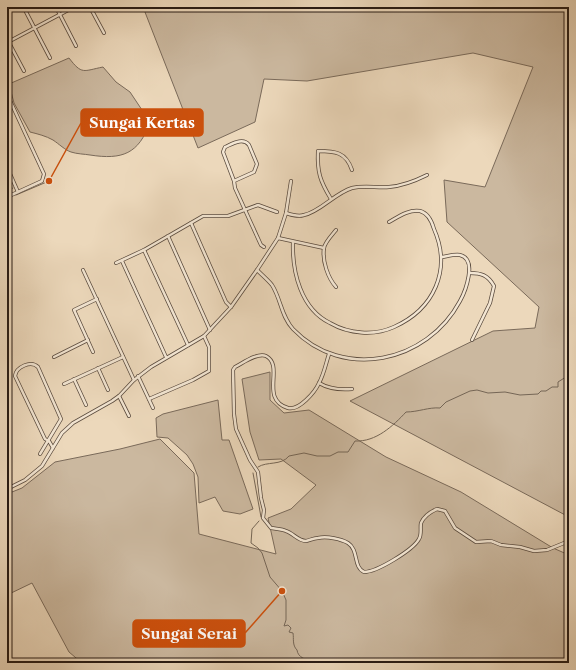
<svg xmlns="http://www.w3.org/2000/svg" width="576" height="670" viewBox="0 0 576 670" font-family="'Libre Caslon Text',serif">
  <style>
    .green { fill: #cbb89f; stroke: #7a6a5a }
    .lines { fill: none; stroke-linecap: round; stroke-linejoin: round }
    .stream { stroke: #756656; stroke-width: 1 }
    .street-casing { stroke: #594a3e; stroke-width: 4 }
    .street { stroke: #f3e6d3; stroke-width: 2.5 }
    .leader { fill: none; stroke: #cb500d; stroke-width: 1.5 }
    .callout-dot { fill: #cb500d; stroke: #f3e6d3; stroke-width: 1.5 }
    .callout { fill: #cb500d; stroke: #cb500d; stroke-width: 1.5 }
    .callout-label { font-size: 15px; text-anchor: middle; font-weight: bold; fill: #fff }
  </style>
  <rect width="100%" height="100%" fill="#ecd8bb"/>
  <filter id="stains"><feTurbulence type="fractalNoise" baseFrequency=".005" numOctaves="4"/><feColorMatrix values="0 0 0 0 .2 0 0 0 0 .09 0 0 0 0 .02 0 0 0 .5 -.17"/></filter>
  <radialGradient id="worn" r=".72"><stop offset=".6" stop-color="#630" stop-opacity="0"/><stop offset="1" stop-color="#630" stop-opacity=".3"/></radialGradient>
  <g class="green">
    <polygon points="143,7 569,7 569,517 350,401 493,331 535,328 539,307 447,222 444,180 485,187 533,67 473,53 307,81 264,79 255,122 198,148"/>
    <path d="M69,58C82,75 83,71 103,67L116,82L130,92L150,122C139,154 122,160 90,155C84,154 77,154 71,152C65,150 59,144 53,140C46,136 38,134 30,132L14,103L9,84Z"/>
    <polygon points="270,372 270,400 284,413 309,410 386,457 461,492 553,548 569,555 569,663 82,663 69,652 32,583 7,595 7,494 22,488 55,462 120,449 160,439 194,473 199,534 276,554 268,518 291,509 316,485 281,459 259,460 250,432 242,379"/>
    <polygon points="218,400 222,440 229,440 253,509 240,514 223,511 215,497 199,503 198,477 193,464 187,455 168,438 157,437 156,418 163,414"/>
  </g>
  <g class="lines">
    <g class="stream">
      <polyline points="7,191 13,188"/>
      <polyline points="16,195 49,181"/>
      <path d="M258,467C267,461 281,466 289,456L304,453L317,456H330L338,452H348L355,441C376,442 393,426 406,412C418,412 429,407 440,408L446,402L470,391L477,390L488,393L505,392L520,395L538,394L541,391H546L552,387H558V382L569,375"/>
      <polyline points="253,473 261,517"/>
      <path d="M259,521L252,529L251,543L258,548L262,553L270,577L282,591L286,600V620L284,626L288,625L291,628L289,632L293,633C294,639 292,645 297,650C298,658 306,659 313,663"/>
      <polyline points="158,660 164,663"/>
    </g>
    <defs>
      <g id="street">
        <polyline points="56,7 76,46"/>
        <polyline points="90,7 104,33"/>
        <polyline points="7,8 9,7"/>
        <polyline points="24,8 50,58"/>
        <polyline points="7,39 24,71"/>
        <polyline points="7,45 8,42 74,7"/>
        <polyline points="7,73 7,79"/>
        <polyline points="7,94 44,174 42,181 7,197"/>
        <polyline points="7,167 18,192"/>
        <path d="M234,181L254,172L257,164L249,145C243,137 232,144 225,147L223,152L234,181L235,188L261,245L264,247"/>
        <path d="M331,199C320,181 317,172 318,151C335,151 346,152 352,170"/>
        <path d="M286,213C292,215 298,217 304,215C320,212 335,193 352,188C364,185 377,188 389,187C402,186 415,181 427,175"/>
        <polyline points="191,223 226,302 231,307"/>
        <polyline points="168,236 210,330"/>
        <polyline points="278,238 324,248"/>
        <path d="M293,242C292,272 301,309 330,323C349,334 374,336 394,327C434,309 452,270 434,229C432,222 428,213 420,211C409,209 398,217 389,222"/>
        <polyline points="144,250 188,345"/>
        <polyline points="122,261 166,357"/>
        <polyline points="116,263 144,250 203,216 228,216 258,205 277,212"/>
        <polyline points="83,270 134,380"/>
        <path d="M257,270C262,275 268,280 272,285C281,299 281,316 293,329C343,381 427,363 460,301C465,292 478,259 460,255C455,254 448,256 442,257"/>
        <path d="M470,273C481,273 488,275 494,286L490,303L472,340"/>
        <path d="M336,287C328,278 322,261 324,248C325,242 332,235 336,230"/>
        <polyline points="93,352 74,310 97,299"/>
        <path d="M329,354C326,363 324,374 319,383C315,392 299,411 288,408C259,399 285,366 266,356C258,352 243,363 235,367L233,370L234,414L236,429L250,460L258,472L261,498L264,510L263,518L271,528C276,529 282,529 286,531C293,533 298,541 306,541C310,540 314,538 318,538C327,536 341,539 348,543C359,550 353,567 364,572C377,572 413,550 419,539C422,534 420,528 421,523C424,516 430,512 437,509L445,511L455,528L476,542L491,541L501,545L520,547L534,551L547,550L569,541"/>
        <polyline points="54,357 88,340"/>
        <polyline points="98,368 108,390"/>
        <polyline points="138,376 153,408"/>
        <polyline points="74,379 86,405"/>
        <path d="M319,383C329,389 340,390 352,389"/>
        <polyline points="64,384 123,357"/>
        <polyline points="119,396 129,416"/>
        <polyline points="149,399 193,380 209,371 209,347 204,336"/>
        <path d="M40,454L61,419L38,367C31,360 16,367 15,376L45,439L49,441L53,448"/>
        <polyline points="7,489 25,480 42,466 62,433 73,423 112,401 119,396 134,380 151,367 204,336 231,307 257,270 278,238 286,213 291,181"/>
      </g>
    </defs>
    <use href="#street" class="street-casing"/>
    <use href="#street" class="street"/>
  </g>
  <path class="leader" d="M49 181L81 123M282 591L245 633"/>
  <g class="callout-dot">
    <circle cx="49" cy="181" r="4"/>
    <circle cx="282" cy="591" r="4"/>
  </g>
  <g class="callout">
    <rect x="81" y="109" width="122" height="27" rx="4"/>
    <rect x="133" y="620" width="112" height="27" rx="4"/>
  </g>
  <g class="callout-label">
    <text x="142" y="128">Sungai Kertas</text>
    <text x="189" y="639">Sungai Serai</text>
  </g>
  <rect width="576" height="670" fill="none" stroke="#ecd8bb" stroke-width="24"/>
  <rect x="8" y="8" width="560" height="654" fill="none" stroke="#281b14" stroke-width="2"/>
  <rect x="12" y="12" width="552" height="646" fill="none" stroke="#281b14"/>
  <rect width="100%" height="100%" filter="url(#stains)"/>
  <rect width="100%" height="100%" fill="url(#worn)"/>
</svg>
